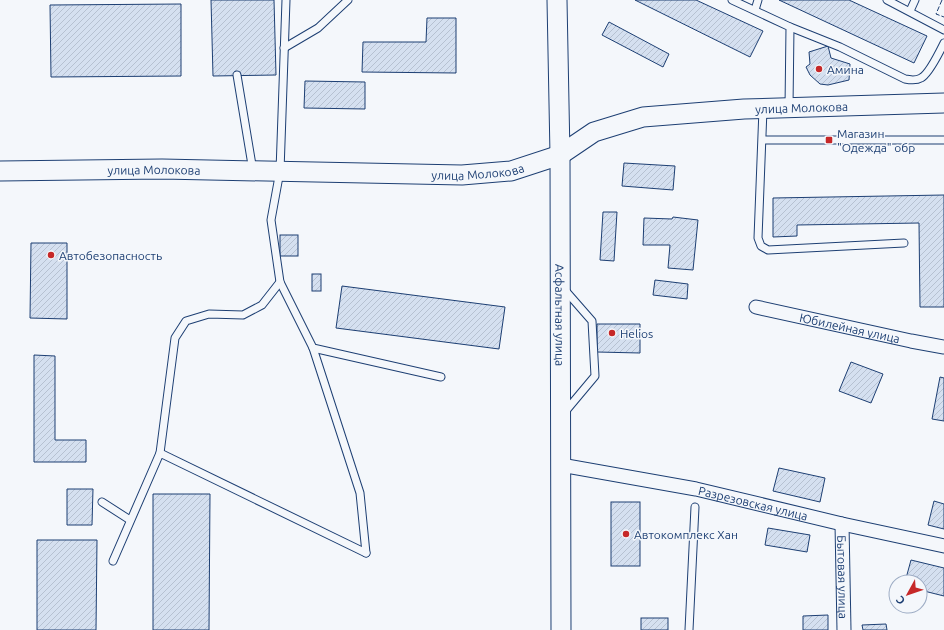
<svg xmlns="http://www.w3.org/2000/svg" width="944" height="630" viewBox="0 0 944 630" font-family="Ubuntu,sans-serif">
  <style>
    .building { fill: url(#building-hatch); stroke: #1d3f73 }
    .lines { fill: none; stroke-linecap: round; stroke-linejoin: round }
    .lane-casing { stroke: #1d3f73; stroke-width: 9 }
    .street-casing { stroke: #1d3f73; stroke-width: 15 }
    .secondary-casing { stroke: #1d3f73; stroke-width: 21 }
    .lane { stroke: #f4f7fb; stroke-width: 7 }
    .street { stroke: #f4f7fb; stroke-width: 13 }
    .secondary { stroke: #f4f7fb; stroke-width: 19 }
    .fence { stroke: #1d3f73; stroke-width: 1; stroke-dasharray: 5 2; stroke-linecap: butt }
    .poi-dot { fill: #c62828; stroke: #f4f7fb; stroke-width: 1.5 }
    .labels { text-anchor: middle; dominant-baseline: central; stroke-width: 3; stroke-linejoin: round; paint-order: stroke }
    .poi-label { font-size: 12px; fill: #1d3f73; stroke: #f4f7fb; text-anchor: start }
    .street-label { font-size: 12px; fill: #1d3f73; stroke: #f4f7fb }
  </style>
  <defs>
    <pattern id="building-hatch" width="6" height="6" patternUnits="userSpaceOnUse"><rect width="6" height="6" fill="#d5e0f0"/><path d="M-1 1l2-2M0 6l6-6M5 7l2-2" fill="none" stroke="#b6c1d1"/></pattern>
  </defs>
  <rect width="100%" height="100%" fill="#f4f7fb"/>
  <g class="building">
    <polygon points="211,0 274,0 276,75 213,76"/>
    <polygon points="635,0 696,0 763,31 750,57"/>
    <polygon points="779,0 849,0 927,36 914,63"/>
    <polygon points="181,4 181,76 51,77 50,5"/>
    <polygon points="427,18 456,18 456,73 362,72 363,42 426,42"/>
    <polygon points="609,22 669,54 663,67 602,35"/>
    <polygon points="828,46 831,58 850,64 849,80 828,85 820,84 810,75 806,67 810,64 809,52"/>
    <polygon points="305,81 365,82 365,109 304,108"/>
    <polygon points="624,163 675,166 673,190 622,186"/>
    <polygon points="944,195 944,307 920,307 919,223 797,225 797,236 773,237 773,198"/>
    <polygon points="603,212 617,212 614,261 600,260"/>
    <polygon points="673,217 698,220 693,270 668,268 670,245 643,245 644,218 672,219"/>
    <rect x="280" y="235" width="18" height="21"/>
    <polygon points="31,243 67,243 67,319 30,318"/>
    <rect x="312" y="274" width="9" height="17"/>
    <polygon points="655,280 688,284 687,299 653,295"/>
    <polygon points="342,286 505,307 499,349 336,328"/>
    <polygon points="597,324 640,324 640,353 597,352"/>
    <polygon points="34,355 55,356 55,440 86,440 86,462 34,462"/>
    <polygon points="851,362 883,374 871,403 839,391"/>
    <polygon points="940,377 944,378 944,421 932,419"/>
    <polygon points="779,468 825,478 820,502 773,491"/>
    <polygon points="67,489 93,489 92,525 67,525"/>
    <polygon points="153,494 210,494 209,630 153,630"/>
    <polygon points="934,501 944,504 944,529 928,525"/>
    <rect x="611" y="502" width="29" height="64"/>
    <polygon points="768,528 810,535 807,552 765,545"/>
    <polygon points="37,540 97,540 96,630 37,630"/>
    <polygon points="911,560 944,568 944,596 920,590 920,582 905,582"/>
    <polygon points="828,615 828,630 803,630 803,616"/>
    <rect x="641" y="618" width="27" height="12"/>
    <polygon points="886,624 887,630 863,630 862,625"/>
  </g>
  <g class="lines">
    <defs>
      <g id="lane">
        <polyline points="286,0 280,171 271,220 280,282 313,348 441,377"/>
        <polyline points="732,0 790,27 789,107"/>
        <polyline points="887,0 944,30"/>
        <polyline points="755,10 758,0"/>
        <polyline points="910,11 915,0"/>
        <path d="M790,27L840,47L905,79C910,80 916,81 921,78C929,74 940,51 944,43"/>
        <polyline points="284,48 318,28 348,0"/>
        <polyline points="237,75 253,171"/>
        <polyline points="763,109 758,238 761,246 768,250 904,243"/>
        <polyline points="763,140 944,140"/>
        <polyline points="313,348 360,493 366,553"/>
        <polyline points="564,413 595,376 592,321 564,289"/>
        <polyline points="160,453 175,338 186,321 209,314 243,315 262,305 280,282"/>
        <polyline points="102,502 130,520"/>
        <polyline points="113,561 160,453 366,553"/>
        <polyline points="689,630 695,507"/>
      </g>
      <g id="street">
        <path id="s1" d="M756,307L911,341L944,347"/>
        <path id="s2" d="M561,465L696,489L842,524L944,546"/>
        <path id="s3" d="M842,524L844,630"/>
      </g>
      <g id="secondary">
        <path id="s4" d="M557,0L560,155L561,630"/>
        <path id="s5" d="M0,171L162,169L462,175L511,171L560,155L594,132L643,117L744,109L944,103"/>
      </g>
    </defs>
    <use href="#lane" class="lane-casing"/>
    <use href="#street" class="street-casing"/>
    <use href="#secondary" class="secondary-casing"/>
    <use href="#lane" class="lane"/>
    <use href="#street" class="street"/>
    <use href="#secondary" class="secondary"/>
    <polyline class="fence" points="942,0 936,14 944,17"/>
  </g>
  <g class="poi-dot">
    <circle cx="819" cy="69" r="4"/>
    <rect x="825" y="136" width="8" height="8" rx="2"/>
    <circle cx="51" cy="255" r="4"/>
    <circle cx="612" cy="333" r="4"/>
    <circle cx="626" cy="534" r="4"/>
  </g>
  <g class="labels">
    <g class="poi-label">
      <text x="827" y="69">Амина</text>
      <text x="837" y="133">Магазин<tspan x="837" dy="14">"Одежда" обр</tspan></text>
      <text x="59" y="255">Автобезопасность</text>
      <text x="620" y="333">Helios</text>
      <text x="634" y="534">Автокомплекс Хан</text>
    </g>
    <g class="street-label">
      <text stroke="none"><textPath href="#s5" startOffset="814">улица Молокова</textPath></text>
      <text stroke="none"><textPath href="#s5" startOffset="154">улица Молокова</textPath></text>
      <text stroke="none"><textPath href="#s5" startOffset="478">улица Молокова</textPath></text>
      <text stroke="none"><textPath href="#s4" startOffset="315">Асфальтная улица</textPath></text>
      <text stroke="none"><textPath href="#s1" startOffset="96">Юбилейная улица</textPath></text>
      <text stroke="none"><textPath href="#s2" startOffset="196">Разрезовская улица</textPath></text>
      <text stroke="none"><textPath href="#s3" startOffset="53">Бытовая улица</textPath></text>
    </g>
  </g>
  <g transform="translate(908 594) rotate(230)"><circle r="19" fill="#f4f7fb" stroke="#9eadc5"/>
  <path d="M0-3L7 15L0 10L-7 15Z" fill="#c62828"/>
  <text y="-6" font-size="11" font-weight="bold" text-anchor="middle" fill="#1d3f73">С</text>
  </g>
</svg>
